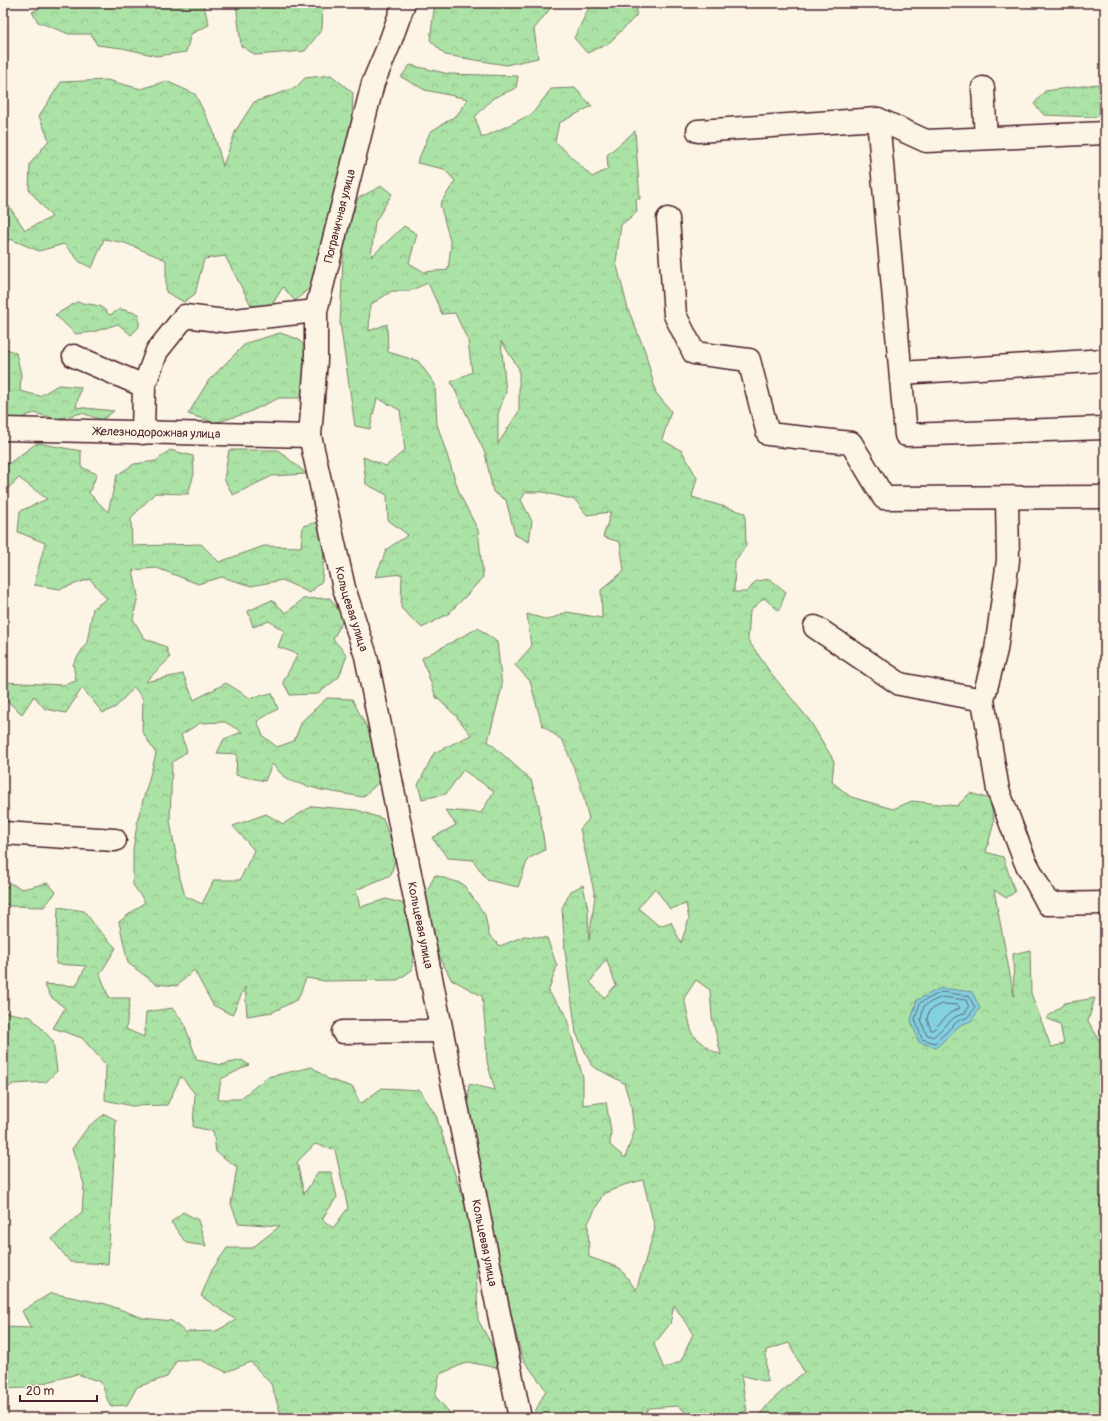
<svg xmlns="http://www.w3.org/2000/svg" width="1108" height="1421" viewBox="0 0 1108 1421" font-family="Pangolin,sans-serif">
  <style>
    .forest { fill: url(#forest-crowns); stroke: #7a8068; fill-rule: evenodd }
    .water { fill: #83d0e1; stroke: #6c8998 }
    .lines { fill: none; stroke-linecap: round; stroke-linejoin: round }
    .shore { stroke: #616674; stroke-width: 1 }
    .minor-casing { stroke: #4a1f2b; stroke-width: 25 }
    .minor { stroke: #fcf5e5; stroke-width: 22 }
    .labels { text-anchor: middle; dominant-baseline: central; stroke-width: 4; stroke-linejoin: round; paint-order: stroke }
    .street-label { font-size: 12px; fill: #4a1f2b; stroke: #fcf5e5 }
  </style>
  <defs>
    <pattern id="forest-crowns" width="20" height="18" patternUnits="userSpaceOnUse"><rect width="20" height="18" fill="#abe2a5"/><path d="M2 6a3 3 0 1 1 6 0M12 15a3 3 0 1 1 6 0" fill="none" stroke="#95c18e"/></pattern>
  </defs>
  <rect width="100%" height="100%" fill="#fcf5e5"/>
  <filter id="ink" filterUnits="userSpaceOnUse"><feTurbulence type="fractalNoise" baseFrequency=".025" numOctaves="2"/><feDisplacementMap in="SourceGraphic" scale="8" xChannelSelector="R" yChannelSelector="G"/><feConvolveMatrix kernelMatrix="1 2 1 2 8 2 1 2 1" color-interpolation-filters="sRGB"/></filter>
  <g filter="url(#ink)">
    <g class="forest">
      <polygon points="51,3 203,3 209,25 191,34 186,52 157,56 122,48 97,45 91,34 69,34 38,22 32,12"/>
      <polygon points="236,3 323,3 322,29 305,51 256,55 241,46"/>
      <polygon points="435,3 493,3 496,6 505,3 549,3 553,5 534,29 538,58 506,65 445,55 430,40"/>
      <polygon points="584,3 638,3 636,16 608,44 587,53 574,38 591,4"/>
      <path d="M410,65L449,74L518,76L516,88L493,98L475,117L482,138L532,114L551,89L575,88L592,106L559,123L555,141L592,177L608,169L607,155L635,131L640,199H636L637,212L621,225L616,262L628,309L645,351L656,393L671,411L662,440L682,451L697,478L692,497L745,513L746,546L735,561L734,592H747L756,581L770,579L786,592L779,611L764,598L750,611L748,640L770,672L810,721L834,761L832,782L851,797L893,809L912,801L957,806L970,793L990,799L994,822L986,852L1003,857L1015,892L1006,898L994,890L1014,996L1013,954L1030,950L1031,993L1051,1047L1064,1044L1060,1024L1046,1018L1065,1003L1095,998L1088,1021L1103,1046L1105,1045V1418H757L770,1402L804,1372L789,1343L766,1350L767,1382L741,1375L747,1411L732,1416L730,1418H693L678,1406L649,1408L642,1418H532L546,1390L522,1358L489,1227L477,1149L467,1117L469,1084L495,1090L487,1062L485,1025L482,996L451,979L432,942L424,897L435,875L463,884L485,915L489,935L500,946L524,936L547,938L557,966L548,992L565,1012L583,1078V1105L606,1102L611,1131L610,1145L625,1158L634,1132L631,1106L624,1083L592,1066L576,1033L565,951L562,908L571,891L583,885L588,909L589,940L595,896L580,829L589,819L580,783L563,741L542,725L530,681L515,665L531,647L527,614L548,620L567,612L602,618L601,590L624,571L620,542L603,537L611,512L587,515L575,500L543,492H526L521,500L532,521L529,542L515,535L506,500L493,492L485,453L451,382L472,372L468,341L455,313L442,314L428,283L409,291H392L370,305L369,331L387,324L388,352L418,361L435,384L437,424L460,495L478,530L483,577L466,596L448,614L422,628L401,608L402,574L375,577L387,549L408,535L388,520L387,495L366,484L363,457L386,466L405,450L400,410L377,398L370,429L355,426L340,323L344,238L358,198L382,186L392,194L375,222L371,257L404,226L417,234L409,263L424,272L448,270L451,245L440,204L455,181L444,169L417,163L430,132L457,115L468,99L425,90L401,77ZM501,341L519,369V411L498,444V414L506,392ZM655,888L670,909L686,904L689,919L681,943L671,922L659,926L638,908ZM606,959L616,985L604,998L590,982ZM696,980L710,990L712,1017L721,1055L711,1050L692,1034L684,998ZM643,1180L655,1229L636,1290L620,1268L589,1257L588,1223L603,1194L624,1185ZM674,1305L693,1334L681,1361L664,1369L654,1344L670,1324Z"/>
      <polygon points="331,75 353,93 352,121 342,177 313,285 295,301 283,287 270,308 251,305 225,256 204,259 195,294 184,302 166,292 166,260 125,243 104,239 92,268 80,262 64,244 39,251 10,239 3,246 3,204 9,206 25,230 52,217 29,190 30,164 49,140 39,116 61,82 107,80 141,89 166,81 195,94 213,130 223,166 236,130 254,102 295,88 305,78"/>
      <polygon points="1105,83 1105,115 1093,117 1044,115 1034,104 1045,91"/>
      <polygon points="77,302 100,306 110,315 120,309 139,314 139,327 131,335 118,324 93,332 76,334 55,315"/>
      <polygon points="280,333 298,339 313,355 305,398 279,398 247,413 215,423 188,414 209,380 246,343"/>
      <polygon points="3,347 16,353 21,374 20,391 40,396 58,385 81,387 76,407 114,411 102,420 82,413 57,419 34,413 16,420 3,419"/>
      <polygon points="37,443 81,451 81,467 97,474 89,493 108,512 117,475 134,464 156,461 170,450 193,456 194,474 188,494 155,493 131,518 132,546 201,544 219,562 264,546 301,547 303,526 321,521 324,550 322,581 310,593 282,580 251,586 222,577 198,584 157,568 133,570 138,596 133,619 144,638 166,647 170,658 145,682 183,674 194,700 226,683 250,698 272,693 278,709 257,721 263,736 277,747 294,741 302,721 327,698 352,699 373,739 378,783 363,797 321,790 287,780 272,764 265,781 236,775 237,754 217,753 224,739 242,732 225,722 200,723 181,735 187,751 172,763 170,821 180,878 185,896 202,904 214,880 240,880 254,850 233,826 266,814 283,824 312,806 357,810 383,819 396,856 391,875 356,890 360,907 386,899 405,904 414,941 412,970 398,980 325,981 306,978 298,999 273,1012 247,1016 245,987 232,1015 213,1005 194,970 177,986 156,984 128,963 119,922 145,902 133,885 133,850 138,818 156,754 142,731 143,699 134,687 116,707 103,713 82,688 66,713 45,709 34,696 22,714 7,701 3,705 3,682 63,685 76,681 73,664 87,642 93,608 107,599 90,579 60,589 34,585 45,543 18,532 20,511 47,499 19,478 3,493 3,460 8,464"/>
      <polygon points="229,450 278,450 307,474 272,476 233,495 224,479"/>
      <polygon points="330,598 344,618 333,639 347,655 339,677 318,694 290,695 283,682 298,654 278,647 284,631 269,621 253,627 248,611 272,600 286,613 303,599"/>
      <polygon points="478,628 497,642 502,687 488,741 531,780 539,806 545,850 528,859 518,887 487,880 473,860 448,858 432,838 456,825 445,810 481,813 494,791 463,770 446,794 422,799 418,785 434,753 471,735 456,716 436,697 422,658"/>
      <polygon points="10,883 22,889 48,883 56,892 44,907 9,906 3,902 3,890"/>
      <path d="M58,907L84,911L97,928L116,948L100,974L109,998H130L126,1029L144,1037L146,1012L172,1008L184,1023L197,1060L221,1065L242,1060L249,1065L221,1079L218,1099H240L267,1077L312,1067L328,1079L353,1087L360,1104L382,1088L420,1090L436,1116L466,1208L476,1262L478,1320L493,1347L497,1368L468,1362L440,1374L435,1396L451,1414L452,1418H282L271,1384L251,1362L226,1372L201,1360H177L167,1377L137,1387L127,1405L110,1406L101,1382L77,1374L25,1388L3,1389V1327L31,1328L22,1311L51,1293L106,1304L143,1318L172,1321L185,1332L216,1331L236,1320L201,1296L212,1270L227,1248H252L280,1226L238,1223L231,1204L237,1167L216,1152L213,1131L193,1127L195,1094L181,1076L167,1105L132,1106L105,1100L106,1065L82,1038L53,1028L65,1008L51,997L44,984L76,986L86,966L56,964ZM315,1144L335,1150L348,1208L333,1228L322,1219L337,1197L331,1172H318L304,1194L297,1162Z"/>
      <polygon points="3,1012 31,1017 53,1041 57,1071 46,1082 13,1084 3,1092"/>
      <polygon points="105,1114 116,1120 108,1264 70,1262 52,1239 82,1212 84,1184 72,1149 88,1127"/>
      <polygon points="183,1212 198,1220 206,1246 186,1243 171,1222"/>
    </g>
    <polygon class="water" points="941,988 972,992 980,1008 971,1021 960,1025 936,1048 919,1042 911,1020 917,1000"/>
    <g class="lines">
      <g class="shore">
        <polygon points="942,992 969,996 975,1008 968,1017 958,1021 935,1043 922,1039 915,1019 920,1003"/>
        <polygon points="942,997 966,1000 969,1007 965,1013 955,1017 933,1037 926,1034 921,1019 924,1006"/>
        <polygon points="943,1004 958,1005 960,1008 950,1013 933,1030 931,1030 927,1019 929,1011"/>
      </g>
      <defs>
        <g id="minor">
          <path id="s1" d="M404,3L389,45L373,83L316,311V360L310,436L344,588L366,656L520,1418"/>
          <polyline points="983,88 986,138"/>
          <polyline points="878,119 906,435 1105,428"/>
          <polyline points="698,131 878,119 926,141 1105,133"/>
          <polyline points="668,219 675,315 694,353 749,360 768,434 851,443 884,498 1105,497"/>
          <polyline points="74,356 144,386"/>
          <polyline points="901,373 1105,360"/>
          <path id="s2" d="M3,429L310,436"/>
          <polyline points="143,433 144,386 157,351 185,316 225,321 316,311"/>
          <polyline points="1007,498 1008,560 996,650 983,700 998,790 1025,861 1048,904 1105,903"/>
          <polyline points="815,627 900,684 983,700"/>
          <polyline points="3,833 115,840"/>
          <polyline points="343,1032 441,1031"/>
        </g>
      </defs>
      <use href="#minor" class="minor-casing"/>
      <use href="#minor" class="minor"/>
    </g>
  </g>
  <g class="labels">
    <g class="street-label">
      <text transform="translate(340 216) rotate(-76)">Пограничная улица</text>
      <text stroke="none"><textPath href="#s2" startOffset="154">Железнодорожная улица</textPath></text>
      <text stroke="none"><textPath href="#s1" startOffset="624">Кольцевая улица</textPath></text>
      <text stroke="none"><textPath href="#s1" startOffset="948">Кольцевая улица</textPath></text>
      <text stroke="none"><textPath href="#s1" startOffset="1272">Кольцевая улица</textPath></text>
    </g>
  </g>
  <rect width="1108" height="1421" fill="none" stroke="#fcf5e5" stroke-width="16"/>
  <rect x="8" y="8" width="1092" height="1405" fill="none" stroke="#4a1f2b" stroke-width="1.5" filter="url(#ink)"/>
  <path d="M20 1395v6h77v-6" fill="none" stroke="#4a1f2b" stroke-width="2"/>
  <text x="26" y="1395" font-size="12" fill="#4a1f2b" stroke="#fcf5e5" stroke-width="3" paint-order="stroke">20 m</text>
</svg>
